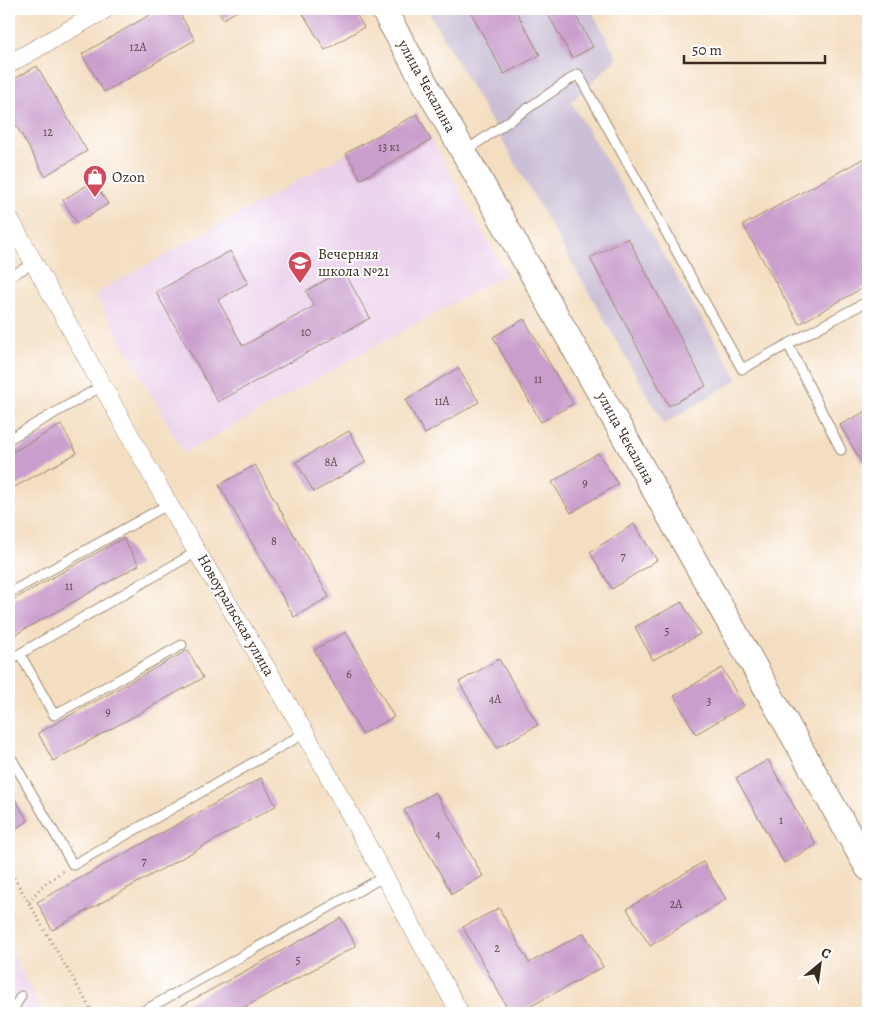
<svg xmlns="http://www.w3.org/2000/svg" width="877" height="1022" viewBox="0 0 877 1022" font-family="Alegreya,serif">
  <style>
    .built { fill: #ebd1eb }
    .industrial { fill: #cbbfd5 }
    .building { fill: #c99dcc }
    .lines { fill: none; stroke-linecap: round; stroke-linejoin: round }
    .service-casing { stroke: #988470; stroke-width: 11 }
    .minor-casing { stroke: #988470; stroke-width: 19 }
    .secondary-casing { stroke: #988470; stroke-width: 27 }
    .path { stroke: #988470; stroke-width: 3; stroke-dasharray: 1 4; stroke-linecap: butt }
    .service { stroke: #fff; stroke-width: 9 }
    .minor { stroke: #fff; stroke-width: 18 }
    .secondary { stroke: #fff; stroke-width: 25 }
    .labels { text-anchor: middle; dominant-baseline: central; stroke-width: 4; stroke-linejoin: round; paint-order: stroke }
    .number-label { font-size: 12px; fill: #5e474a }
    .street-label { font-size: 15px; fill: #3b2a1e; stroke: #fff }
    .poi-label { font-size: 15px; fill: #3b2a1e; stroke: #fff; text-anchor: start }
  </style>
  <rect width="100%" height="100%" fill="#fff"/>
  <filter id="ink" filterUnits="userSpaceOnUse"><feTurbulence type="fractalNoise" baseFrequency=".02" numOctaves="2"/><feDisplacementMap in="SourceGraphic" scale="10" xChannelSelector="R" yChannelSelector="G"/><feConvolveMatrix kernelMatrix="1 2 1 2 8 2 1 2 1" color-interpolation-filters="sRGB"/></filter>
  <filter id="wash" filterUnits="userSpaceOnUse"><feTurbulence type="fractalNoise" baseFrequency=".0096" numOctaves="4" result="noise"/><feDisplacementMap in="SourceGraphic" scale="20" xChannelSelector="R" yChannelSelector="G"/><feGaussianBlur stdDeviation="1.12" result="paint"/><feColorMatrix in="noise" values="0 0 0 0 0 0 0 0 0 0 0 0 0 0 0 0 0 1.4 0 .05"/><feComposite in="paint" operator="in"/></filter>
  <g filter="url(#wash)">
    <rect width="100%" height="100%" fill="#f4dec1"/>
    <g class="built">
      <polygon points="417,114 506,274 184,453 95,294"/>
      <polygon points="9,946 42,1013 9,1013"/>
    </g>
    <polygon class="industrial" points="427,9 591,9 617,58 571,102 738,379 664,424"/>
    <g id="blocks">
      <g class="building">
        <polygon points="160,9 177,9 195,40 104,92 82,54"/>
        <polygon points="217,9 241,9 223,19"/>
        <polygon points="300,9 353,9 364,27 325,50"/>
        <polygon points="469,9 515,9 540,55 504,74"/>
        <polygon points="545,9 572,9 593,47 572,58"/>
        <polygon points="37,66 87,151 45,176 9,113 9,82"/>
        <polygon points="417,114 431,140 361,179 346,153"/>
        <polygon points="868,156 868,285 799,324 743,225"/>
        <polygon points="94,181 108,204 77,223 63,200"/>
        <polygon points="628,238 706,386 669,406 590,258"/>
        <polygon points="230,251 248,283 218,300 243,346 314,306 306,291 343,270 370,318 218,402 156,292"/>
        <polygon points="524,319 573,404 541,422 493,337"/>
        <polygon points="458,368 479,402 425,434 405,400"/>
        <polygon points="868,410 868,460 862,463 840,425"/>
        <polygon points="61,425 77,453 9,490 9,454"/>
        <polygon points="349,431 366,462 314,492 296,462"/>
        <polygon points="598,453 618,484 571,513 552,482"/>
        <polygon points="255,465 329,597 294,617 219,485"/>
        <polygon points="634,524 657,560 612,589 590,552"/>
        <polygon points="123,538 139,565 9,638 9,602"/>
        <polygon points="682,602 700,634 653,660 635,627"/>
        <polygon points="346,632 394,717 362,734 314,650"/>
        <polygon points="188,650 203,678 53,761 38,733"/>
        <polygon points="499,659 538,725 497,748 459,682"/>
        <polygon points="722,668 744,706 696,734 674,696"/>
        <polygon points="768,760 816,845 784,863 736,778"/>
        <polygon points="261,778 276,806 52,930 37,902"/>
        <polygon points="9,789 28,821 9,833"/>
        <polygon points="435,792 483,876 452,894 404,810"/>
        <polygon points="703,862 726,899 650,946 627,909"/>
        <polygon points="499,908 529,963 584,933 603,967 518,1013 510,1013 463,927"/>
        <polygon points="341,918 356,946 234,1013 169,1013"/>
      </g>
    </g>
  </g>
  <g filter="url(#ink)">
    <use href="#blocks" fill-opacity="0" stroke="#988470" stroke-width="1"/>
    <g class="lines">
      <defs>
        <g id="service">
          <polyline points="464,152 578,74 742,369 868,301"/>
          <polyline points="9,277 34,263"/>
          <polyline points="788,344 841,450"/>
          <polyline points="9,439 102,386"/>
          <polyline points="9,593 169,504"/>
          <polyline points="20,654 54,715 182,645"/>
          <polyline points="9,660 198,551"/>
          <polyline points="9,754 73,865 305,733"/>
          <polyline points="11,1013 21,996"/>
          <polyline points="140,1013 385,876"/>
        </g>
        <g id="minor">
          <polyline points="9,64 106,9"/>
          <polyline points="9,218 162,493 305,733 460,1013"/>
        </g>
        <polyline id="secondary" points="383,9 868,868"/>
      </defs>
      <use href="#service" class="service-casing"/>
      <use href="#minor" class="minor-casing"/>
      <use href="#secondary" class="secondary-casing"/>
      <g class="path">
        <polyline points="9,869 93,1013"/>
        <polyline points="29,902 41,887 63,871"/>
      </g>
      <use href="#service" class="service"/>
      <use href="#minor" class="minor"/>
      <use href="#secondary" class="secondary"/>
    </g>
  </g>
  <defs>
    <symbol id="shop-pin" viewBox="-11 -11 22 30"><path d="M0 17L-7.5 6A9.5 9.5 0 1 1 7.5 6Z" fill="#d1495b" stroke="#fff"/><path d="M-5-2.5h2.3a2.7 3.5 0 0 1 5.4 0H5L5.5 6h-11ZM-1.5-2.5h3a1.5 2.3 0 0 0-3 0Z" fill="#fff"/></symbol>
    <symbol id="school-pin" viewBox="-11 -11 22 30"><path d="M0 17L-7.5 6A9.5 9.5 0 1 1 7.5 6Z" fill="#d1495b" stroke="#fff"/><path d="M0-5L7-2L0 1L-7-2ZM-4 1L0 2.5L4 1V4Q0 6-4 4Z" fill="#fff"/></symbol>
  </defs>
  <g fill-rule="evenodd">
    <use href="#shop-pin" x="81" y="163" width="28" height="38"/>
    <use href="#school-pin" x="286" y="249" width="28" height="38"/>
  </g>
  <g class="labels">
    <g class="number-label">
      <text x="138" y="47">12А</text>
      <text x="48" y="132">12</text>
      <text x="389" y="147">13 к1</text>
      <text x="306" y="332">10</text>
      <text x="538" y="379">11</text>
      <text x="442" y="401">11А</text>
      <text x="331" y="462">8А</text>
      <text x="585" y="483">9</text>
      <text x="274" y="541">8</text>
      <text x="623" y="556">7</text>
      <text x="69" y="586">11</text>
      <text x="667" y="631">5</text>
      <text x="349" y="674">6</text>
      <text x="495" y="699">4А</text>
      <text x="709" y="701">3</text>
      <text x="108" y="712">9</text>
      <text x="781" y="820">1</text>
      <text x="438" y="834">4</text>
      <text x="144" y="861">7</text>
      <text x="676" y="904">2А</text>
      <text x="497" y="948">2</text>
      <text x="298" y="960">5</text>
    </g>
    <g class="street-label">
      <text transform="translate(427 86) rotate(61)">улица Чекалина</text>
      <text transform="translate(626 438) rotate(61)">улица Чекалина</text>
      <text transform="translate(236 615) rotate(60)">Новоуральская улица</text>
    </g>
    <g class="poi-label">
      <text x="112" y="177">Ozon</text>
      <text x="318" y="254">Вечерняя<tspan x="318" dy="17">школа №21</tspan></text>
    </g>
  </g>
  <rect width="877" height="1022" fill="none" stroke="#fff" stroke-width="30"/>
  <g transform="translate(820 964) rotate(29)" stroke="#ffffff" stroke-width="4" paint-order="stroke">
  <path d="M0-4L9 19L0 12L-9 19Z" fill="#3b2a1e"/>
  <text y="-8" font-size="14" font-weight="bold" text-anchor="middle" fill="#3b2a1e">С</text>
  </g>
  <path d="M684 55v8h141v-8" fill="none" stroke="#3b2a1e" stroke-width="2.5"/>
  <text x="692" y="55" font-size="15" fill="#3b2a1e" stroke="#ffffff" stroke-width="4" paint-order="stroke">50 m</text>
</svg>
